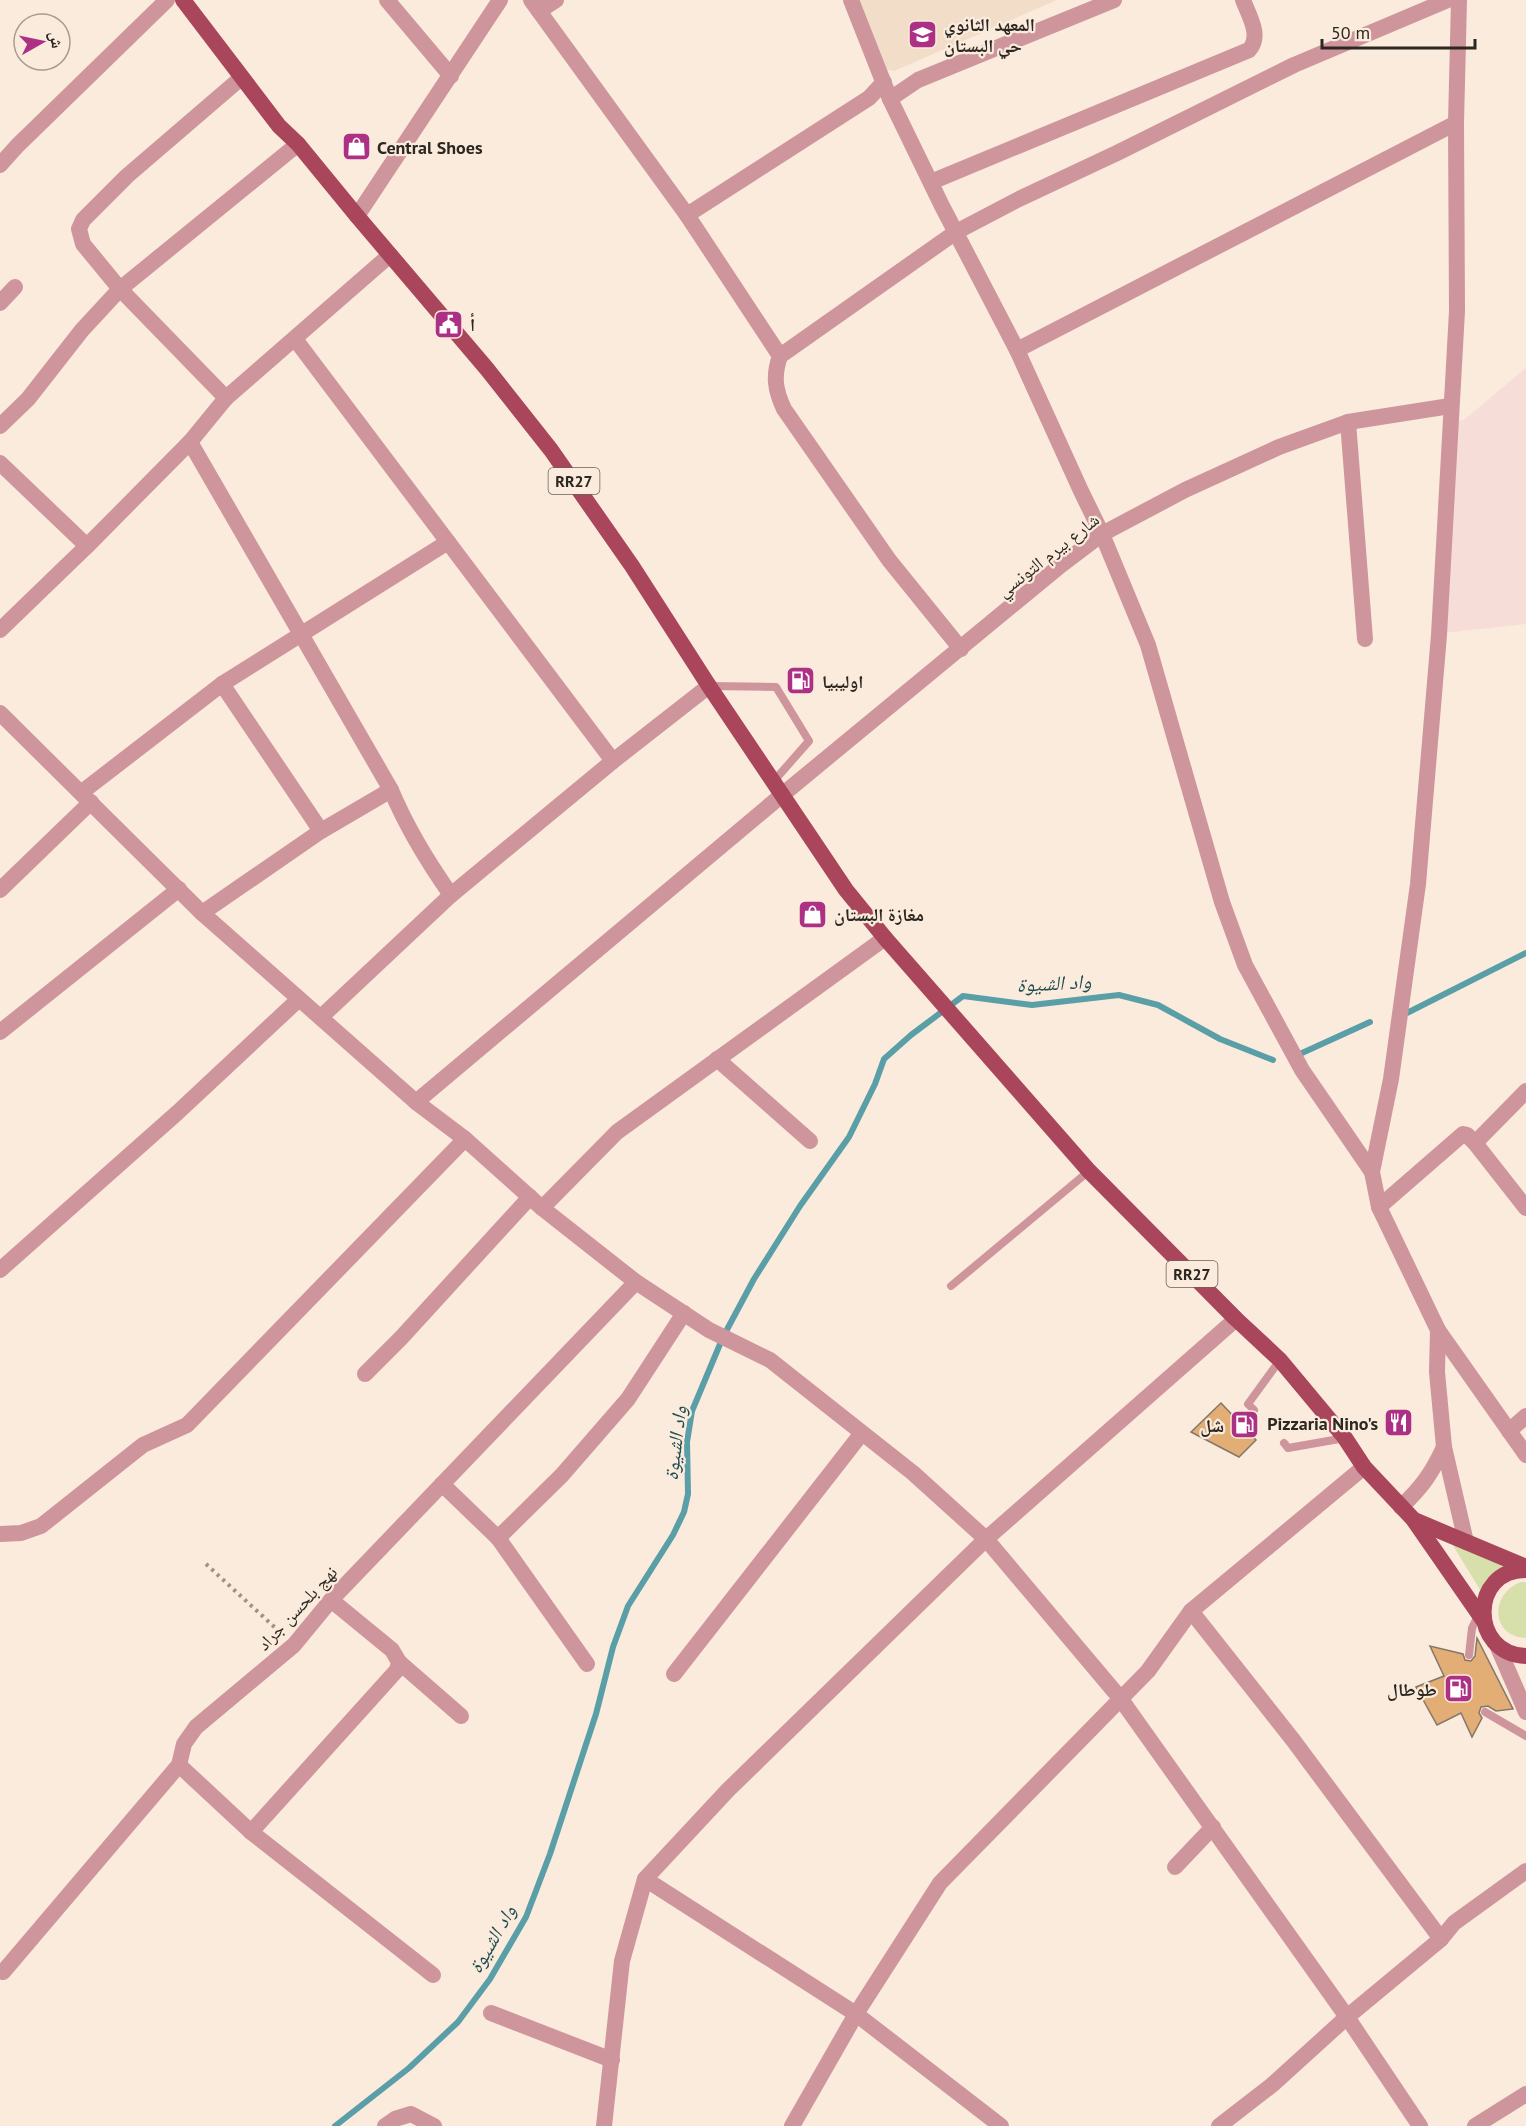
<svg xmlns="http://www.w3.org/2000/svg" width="1526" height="2126" viewBox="0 0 1526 2126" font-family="'PT Sans','Noto Naskh Arabic',sans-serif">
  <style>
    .commercial { fill: #f7ddd8 }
    .built { fill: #f1ddc8 }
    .green { fill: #d7dfab }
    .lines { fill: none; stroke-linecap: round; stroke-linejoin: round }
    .stream { stroke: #5a9fa7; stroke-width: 6 }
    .building { fill: #e3ae75; stroke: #84776a; stroke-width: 1.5 }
    .path { stroke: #9d9287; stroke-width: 4; stroke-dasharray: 3 4.5; stroke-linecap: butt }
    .service { stroke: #cf959d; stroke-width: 8 }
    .minor { stroke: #cf959d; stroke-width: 16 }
    .tertiary { stroke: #cf959d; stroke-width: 16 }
    .primary { stroke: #aa465c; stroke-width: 16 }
    .labels { text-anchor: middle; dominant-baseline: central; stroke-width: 4.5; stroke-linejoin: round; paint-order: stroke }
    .shield { fill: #faebdc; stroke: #6a6259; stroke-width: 1.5 }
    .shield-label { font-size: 16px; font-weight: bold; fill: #2c2721 }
    .poi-label { font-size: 18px; font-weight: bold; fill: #2c2721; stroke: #faebdc; text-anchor: start }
    .street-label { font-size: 18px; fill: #2c2721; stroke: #faebdc }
    .water-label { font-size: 20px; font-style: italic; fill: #1f4d53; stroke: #faebdc }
  </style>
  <rect width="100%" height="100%" fill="#faebdc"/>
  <polygon class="commercial" points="1526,368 1526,624 1444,633 1449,422 1464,420"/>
  <polygon class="built" points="853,0 1057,0 894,71 880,68"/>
  <g class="green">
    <polygon points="1452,1544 1510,1567 1484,1596"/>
    <path d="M1521,1582H1526V1638C1491,1637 1489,1594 1521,1582Z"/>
  </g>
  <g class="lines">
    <g class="stream">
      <polyline points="1403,1015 1526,953"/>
      <polyline points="1302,1053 1370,1022"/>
      <polyline points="335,2126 409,2068 458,2022 490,1979 526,1917 550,1854 596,1714 613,1647 628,1606 673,1535 684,1512 688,1494 687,1442 692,1411 723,1337 754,1279 800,1206 849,1137 875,1084 884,1059 911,1035 963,996 1032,1005 1119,995 1158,1005 1220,1039 1273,1060"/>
    </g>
  </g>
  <g class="building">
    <polygon points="1221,1403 1256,1440 1239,1457 1191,1432"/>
    <polygon points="1477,1638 1513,1709 1496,1711 1488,1706 1481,1707 1479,1713 1482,1718 1472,1737 1461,1713 1437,1725 1416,1687 1444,1676 1430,1646 1463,1654 1465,1660 1471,1661 1475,1656"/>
  </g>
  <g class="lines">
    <polyline class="path" points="206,1564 282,1634"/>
    <g class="service">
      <polyline points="709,686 776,687 809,741 773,782"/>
      <polyline points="951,1286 1089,1171"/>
      <polyline points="1254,1410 1248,1404 1280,1360"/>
      <polyline points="1284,1443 1288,1448 1345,1438"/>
      <polyline points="1469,1655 1472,1628 1479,1614"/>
      <polyline points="1485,1712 1526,1736"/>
    </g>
    <g class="minor">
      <polyline points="387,0 451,76"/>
      <polyline points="531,0 687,215 780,356"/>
      <polyline points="851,0 890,99 942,206 1017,350 1081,491 1102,534 1148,645 1222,902 1245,965 1302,1070 1372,1172"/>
      <polyline points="539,11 556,0"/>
      <polyline points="890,99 918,80 1114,0"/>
      <polyline points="0,165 17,146 167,0"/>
      <path d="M931,182L1249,50C1262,36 1249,16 1243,0"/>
      <polyline points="687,215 869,98 884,82"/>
      <polyline points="0,303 15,287"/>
      <polyline points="295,339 613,761"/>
      <polyline points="1017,350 1456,123"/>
      <polyline points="226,398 120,289 83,244 79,229 83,220 127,176 241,78"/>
      <polyline points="1348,422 1365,639"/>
      <polyline points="0,426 28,399 82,330 120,289 298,144"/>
      <path d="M190,442L391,790C407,828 427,861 451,895"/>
      <polyline points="0,463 87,546"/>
      <polyline points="0,630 87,546 190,442 226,398 390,255"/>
      <path d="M961,649L889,560L784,409C775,390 773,376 780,356L956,232L1019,199L1117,153L1294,65L1448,0"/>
      <polyline points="222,684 321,831"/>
      <polyline points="0,713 202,913 416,1102 465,1139 542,1208 636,1282 709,1330 770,1360 913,1473 986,1539 1120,1698 1347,2017 1420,2126"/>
      <polyline points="82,792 222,684 448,542"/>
      <polyline points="0,890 91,802"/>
      <polyline points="202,913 321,831 391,790"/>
      <polyline points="321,1017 451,895 613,761 709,686"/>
      <polyline points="0,1032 179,889"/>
      <polyline points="717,1059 810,1141"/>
      <polyline points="416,1102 782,795 1061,565 1102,534 1185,490 1279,447 1348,422 1450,406"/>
      <polyline points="1475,1143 1526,1091"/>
      <polyline points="1379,1207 1463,1134 1467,1135 1475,1143 1526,1208"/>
      <polyline points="542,1208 617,1132 885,938"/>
      <polyline points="0,1270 177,1113 299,999"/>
      <polyline points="365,1374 401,1338 530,1197"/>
      <polyline points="1509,1431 1526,1416"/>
      <polyline points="442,1484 498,1538 587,1664"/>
      <polyline points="0,1534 21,1533 41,1526 143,1445 187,1425 465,1139"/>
      <polyline points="498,1538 562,1475 628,1399 684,1313"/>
      <polyline points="1191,1611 1293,1740 1441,1939"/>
      <polyline points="399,1662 461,1716"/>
      <polyline points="674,1674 862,1433"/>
      <polyline points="179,1765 251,1832 433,1975"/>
      <polyline points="251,1832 397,1670 399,1662 392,1650 331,1600"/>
      <polyline points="1175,1867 1213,1827"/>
      <polyline points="645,1879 856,2014 1001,2126"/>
      <polyline points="3,1972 179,1765 184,1744 196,1727 294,1645 331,1600 636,1282"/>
      <polyline points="491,2013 612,2060"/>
      <polyline points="385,2126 395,2119 411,2114 434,2126"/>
      <polyline points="792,2126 856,2014 940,1883 1148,1671 1191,1611 1364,1467"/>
      <polyline points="1219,2126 1272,2085 1347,2017 1441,1939 1454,1923 1526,1871"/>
      <polyline points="1475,2126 1526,2094"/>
    </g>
    <g class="tertiary">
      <polyline points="1459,0 1456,123 1457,311 1439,635 1418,884 1391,1079 1372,1172 1379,1207 1438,1330 1526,1455"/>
      <polyline points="357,216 500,0"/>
      <polyline points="1438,1330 1437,1372 1444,1447 1466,1542"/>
      <path d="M1401,1507C1422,1487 1432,1473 1444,1447"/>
      <polyline points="1497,1645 1526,1712"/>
      <polyline points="604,2126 622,1961 645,1879 728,1790 986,1539 1236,1319"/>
    </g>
    <g class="primary">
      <polyline points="183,0 279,126 298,144 357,216 487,369 551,450 632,566 709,686 846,890 885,938 1089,1171 1236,1319 1280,1360 1345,1438 1364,1467 1413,1519 1483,1620"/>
      <polyline points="1414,1520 1526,1567"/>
      <path d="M1526,1570C1470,1569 1469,1654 1526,1656"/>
    </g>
  </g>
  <defs>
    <symbol id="school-square" viewBox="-11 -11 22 22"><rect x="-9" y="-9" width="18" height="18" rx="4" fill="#ac3184" stroke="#faebdc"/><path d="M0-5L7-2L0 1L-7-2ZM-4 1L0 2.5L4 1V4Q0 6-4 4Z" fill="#fff"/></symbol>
    <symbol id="shop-square" viewBox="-11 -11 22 22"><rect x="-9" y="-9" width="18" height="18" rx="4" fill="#ac3184" stroke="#faebdc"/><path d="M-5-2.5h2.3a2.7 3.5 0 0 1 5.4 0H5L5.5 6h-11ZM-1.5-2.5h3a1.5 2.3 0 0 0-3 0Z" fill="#fff"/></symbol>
    <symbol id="civic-square" viewBox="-11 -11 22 22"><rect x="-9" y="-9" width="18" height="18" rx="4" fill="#ac3184" stroke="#faebdc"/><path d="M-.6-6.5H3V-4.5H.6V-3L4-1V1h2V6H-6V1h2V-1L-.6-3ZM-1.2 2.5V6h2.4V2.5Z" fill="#fff"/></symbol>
    <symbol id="fuel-square" viewBox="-11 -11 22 22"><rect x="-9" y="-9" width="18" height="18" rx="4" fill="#ac3184" stroke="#faebdc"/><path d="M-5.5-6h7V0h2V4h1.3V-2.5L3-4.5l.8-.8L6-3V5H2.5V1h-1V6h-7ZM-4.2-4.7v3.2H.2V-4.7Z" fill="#fff"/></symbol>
    <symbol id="restaurant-square" viewBox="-11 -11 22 22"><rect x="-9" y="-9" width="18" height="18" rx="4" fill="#ac3184" stroke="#faebdc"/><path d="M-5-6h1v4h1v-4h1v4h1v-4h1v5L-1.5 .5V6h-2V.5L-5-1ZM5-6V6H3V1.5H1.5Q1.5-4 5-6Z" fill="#fff"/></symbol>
  </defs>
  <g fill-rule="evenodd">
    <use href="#school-square" x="906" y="18" width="33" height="33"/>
    <use href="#shop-square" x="340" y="130" width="33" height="33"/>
    <use href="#civic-square" x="432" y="308" width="33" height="33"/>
    <use href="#fuel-square" x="784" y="664" width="33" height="33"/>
    <use href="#shop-square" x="796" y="898" width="33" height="33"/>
    <use href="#restaurant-square" x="1382" y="1406" width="33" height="33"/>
    <use href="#fuel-square" x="1228" y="1408" width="33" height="33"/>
    <use href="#fuel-square" x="1442" y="1672" width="33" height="33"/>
  </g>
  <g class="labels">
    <g class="shield">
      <rect x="548.5" y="468" width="51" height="26" rx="4.5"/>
      <rect x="1166.5" y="1261" width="51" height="26" rx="4.5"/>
    </g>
    <g class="shield-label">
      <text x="574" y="481">RR27</text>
      <text x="1192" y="1274">RR27</text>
    </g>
    <g class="poi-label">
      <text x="944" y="24">المعهد الثانوي<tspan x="944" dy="21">حي البستان</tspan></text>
      <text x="377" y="147">Central Shoes</text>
      <text x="470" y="324">أ</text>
      <text x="822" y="681">اوليبيا</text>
      <text x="834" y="914">مغازة البستان</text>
      <text x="1378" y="1423" text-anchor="end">Pizzaria Nino's</text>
      <text x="1224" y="1425" text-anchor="end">شل</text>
      <text x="1437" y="1689" text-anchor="end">طوطال</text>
    </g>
    <g class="street-label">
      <text transform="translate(1048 555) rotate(-38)">شارع بيرم التونسي</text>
      <text transform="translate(297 1608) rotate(-47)">نهج بلحسن جراد</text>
    </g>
    <g class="water-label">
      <text transform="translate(1054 983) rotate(-3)">واد الشيوة</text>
      <text transform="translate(675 1443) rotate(-83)">واد الشيوة</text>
      <text transform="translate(492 1939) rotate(-60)">واد الشيوة</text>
    </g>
  </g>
  <g transform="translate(42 42) rotate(81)"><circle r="28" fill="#faebdc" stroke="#a89d91" stroke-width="1.5"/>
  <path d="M0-4.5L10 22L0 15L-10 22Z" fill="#ac3184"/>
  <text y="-9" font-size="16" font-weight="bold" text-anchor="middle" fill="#2c2721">ش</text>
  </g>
  <path d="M1322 39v9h153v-9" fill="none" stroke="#2c2721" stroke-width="3"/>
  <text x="1331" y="39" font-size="18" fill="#2c2721" stroke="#faebdc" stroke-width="4.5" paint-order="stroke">50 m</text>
</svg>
